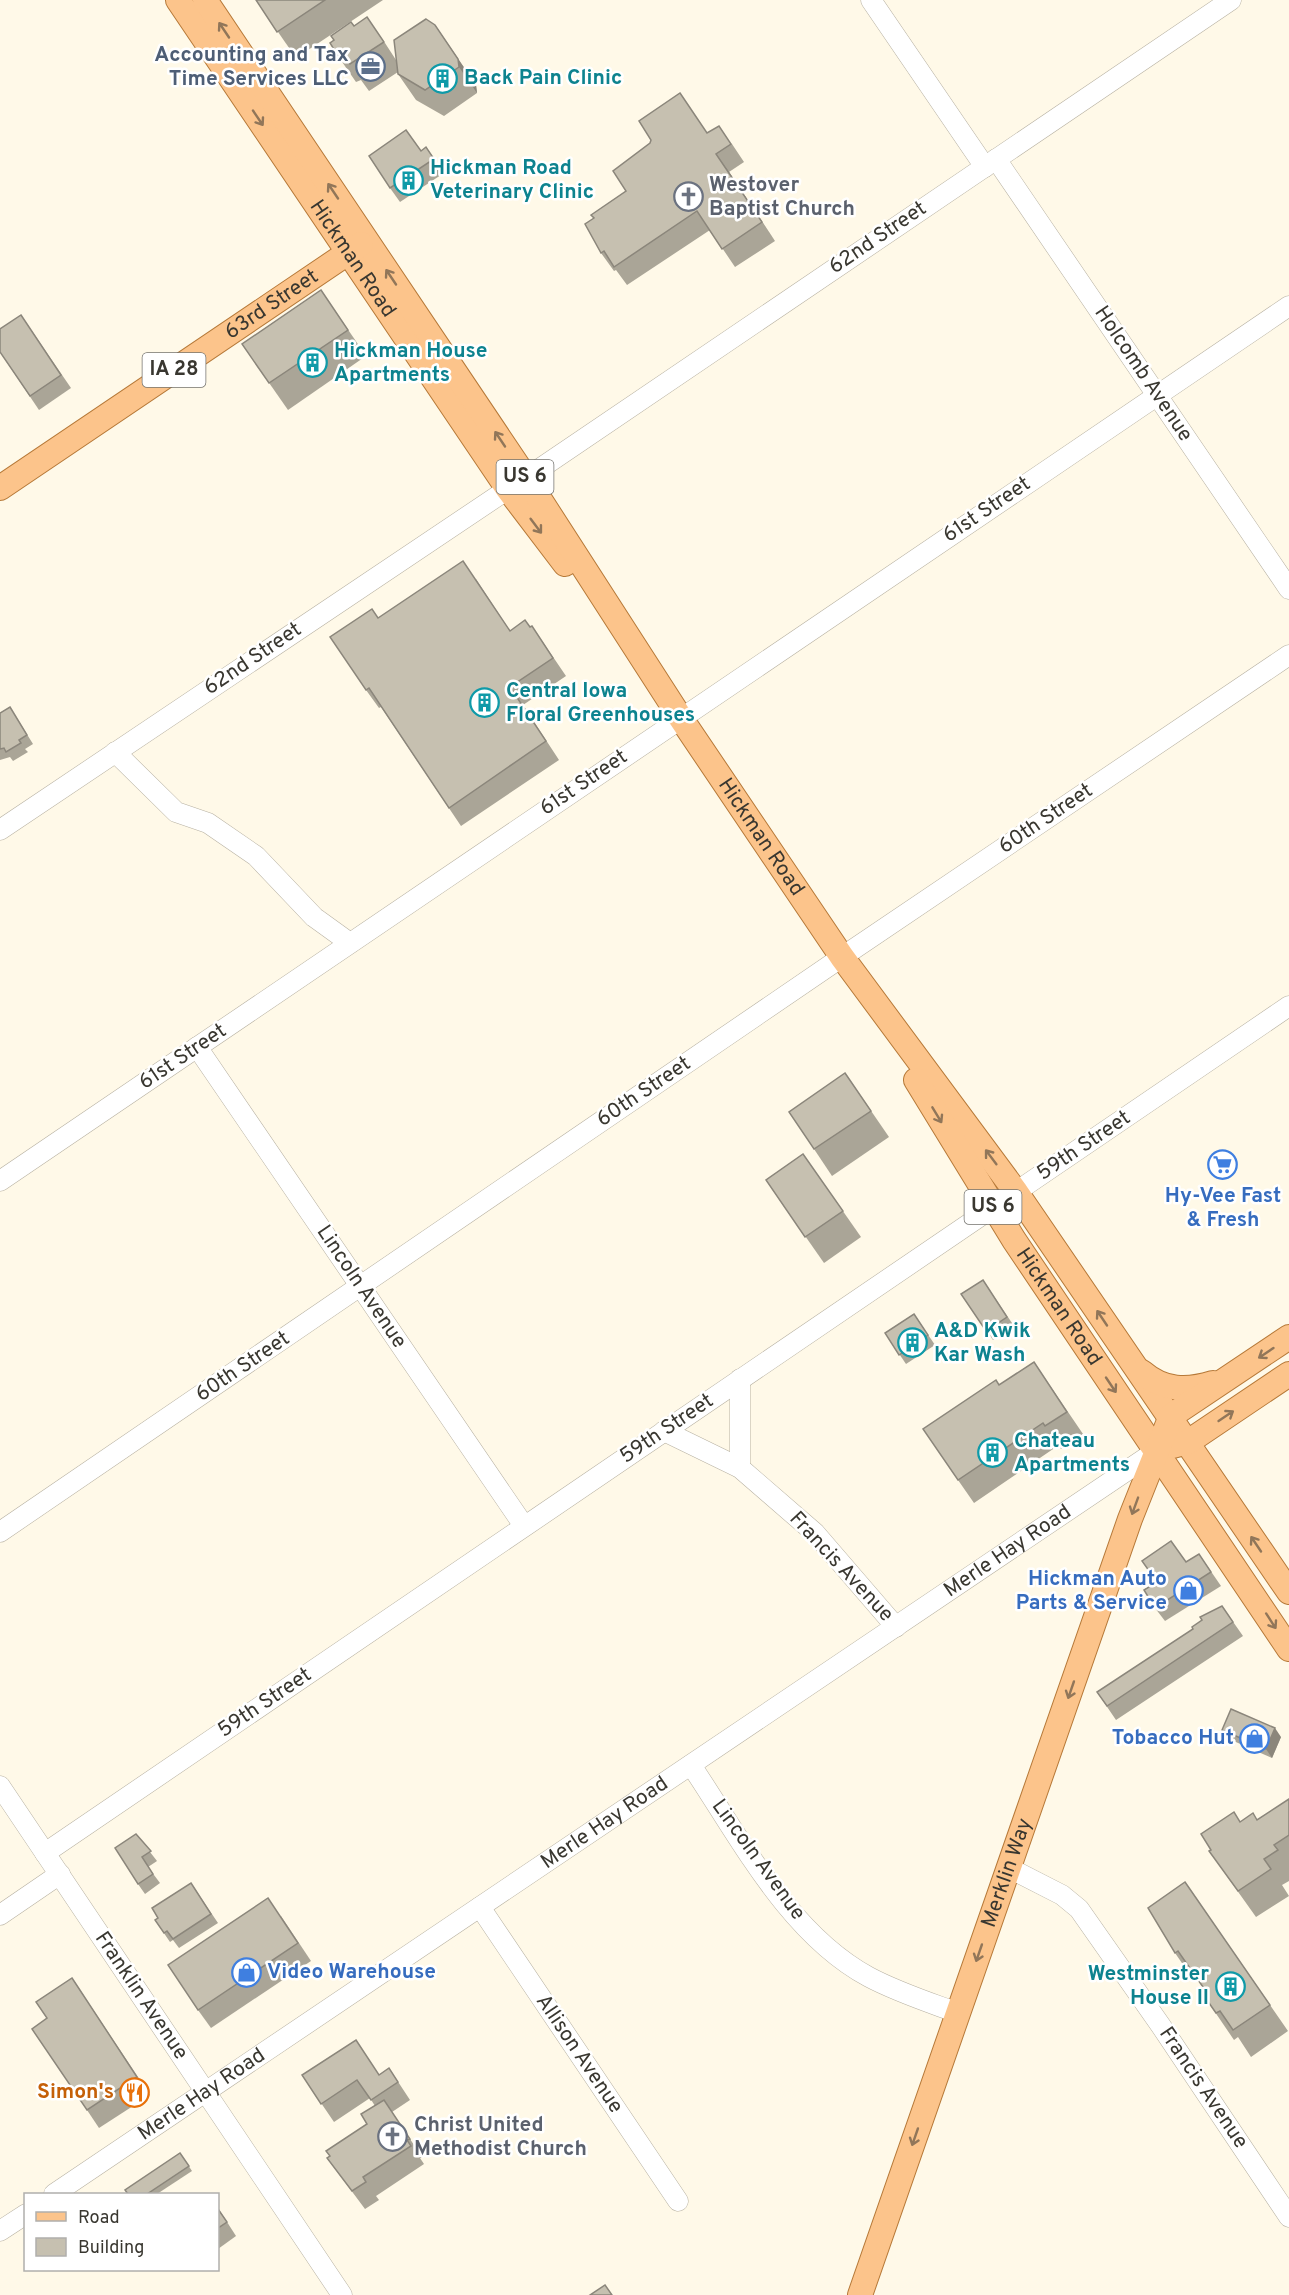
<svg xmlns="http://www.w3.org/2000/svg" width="1289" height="2295" viewBox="0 0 1289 2295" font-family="Overpass,sans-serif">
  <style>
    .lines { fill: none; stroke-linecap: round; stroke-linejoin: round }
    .minor-casing { stroke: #b7b1a2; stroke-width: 21 }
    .major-casing { stroke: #b67938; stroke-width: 26 }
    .minor { stroke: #fff; stroke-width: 20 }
    .major { stroke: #fcc48b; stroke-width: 24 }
    .wall { fill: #aaa597 }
    .shaded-wall { fill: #8b867b }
    .building { fill: #c6c0b0; stroke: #8b867b; stroke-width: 1.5 }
    .oneway { stroke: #917659 }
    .labels { text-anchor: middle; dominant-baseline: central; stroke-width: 5; stroke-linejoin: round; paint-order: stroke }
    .shield { fill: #fff; stroke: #74736e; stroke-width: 1.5 }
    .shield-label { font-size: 20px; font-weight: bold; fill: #393730 }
    .service-label { font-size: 21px; font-weight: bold; fill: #4e5e75; stroke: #fff; text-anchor: end }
    .culture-label { font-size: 21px; font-weight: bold; fill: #0d838f; stroke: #fff; text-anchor: start }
    .worship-label { font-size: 21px; font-weight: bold; fill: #5b616d; stroke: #fff; text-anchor: start }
    .street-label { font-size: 21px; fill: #393730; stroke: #fff }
    .shop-label { font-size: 21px; font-weight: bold; fill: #366cbe; stroke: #fff; text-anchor: end }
    .food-label { font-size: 21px; font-weight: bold; fill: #c56008; stroke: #fff; text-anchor: end }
  </style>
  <rect width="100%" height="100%" fill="#fff9e8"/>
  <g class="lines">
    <defs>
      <g id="minor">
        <polyline points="871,0 985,167"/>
        <polyline points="996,159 1289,589"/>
        <polyline points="526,478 1231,0"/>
        <polyline points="115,752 176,812 208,823 256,856 314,917 350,943"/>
        <polyline points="0,830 508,489"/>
        <polyline points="197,1047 524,1526"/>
        <polyline points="0,1181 1289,306"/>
        <polyline points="664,1431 740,1468 815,1533 896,1627"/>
        <polyline points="740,1468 740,1379"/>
        <polyline points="0,1532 842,957 1289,655"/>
        <path d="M691,1765C740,1838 789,1934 869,1977C897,1992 928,2002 958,2013"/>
        <polyline points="0,1786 342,2295"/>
        <polyline points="45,1853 1289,1006"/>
        <polyline points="1009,1868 1062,1895 1079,1909 1161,2026 1289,2217"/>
        <polyline points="480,1907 678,2201"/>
        <polyline points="0,1915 60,1874"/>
        <path id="s1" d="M54,2194L1156,1451"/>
        <polyline points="0,2231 26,2214"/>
      </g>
      <g id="major">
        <path id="s2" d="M178,0L508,489L565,564"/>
        <path id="s3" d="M205,0L526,478L680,717L842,957L1016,1192L1289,1592"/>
        <path id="s4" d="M0,488L361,244"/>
        <path id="s5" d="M916,1080L1014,1240L1289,1649"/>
        <path d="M1142,1372C1164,1391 1187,1391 1213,1383"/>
        <polyline points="1173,1446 1188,1442 1289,1374"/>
        <path id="s6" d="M860,2295L1130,1519L1171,1416L1289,1337"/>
      </g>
    </defs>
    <use href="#minor" class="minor-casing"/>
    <use href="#major" class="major-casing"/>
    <use href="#minor" class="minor"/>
    <use href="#major" class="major"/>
  </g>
  <g class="wall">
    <polygon points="256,0 383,0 296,58"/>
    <polygon points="435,25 476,85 477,93 444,116 416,100 398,74 398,72 369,91 361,80 356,82 338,56 354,26 385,43 396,60"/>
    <polygon points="708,133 732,144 744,162 729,172 775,241 735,267 710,230 627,285 616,270 614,271 601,253 594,218 626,191"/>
    <polygon points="426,147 444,173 400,202 390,188"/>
    <polygon points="321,290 366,356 288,410 242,344"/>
    <polygon points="21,315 71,388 39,410 0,352"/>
    <polygon points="476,579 510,631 530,627 532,626 566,676 523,705 559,760 461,826 381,707 379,708 366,690 372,609 378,618"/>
    <polygon points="10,707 33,744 25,749 28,752 13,761 10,757 0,760 0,713"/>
    <polygon points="845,1073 889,1137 832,1176 814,1149"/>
    <polygon points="803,1154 861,1237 824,1263 766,1180"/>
    <polygon points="983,1280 1014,1326 993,1340 961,1294"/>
    <polygon points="914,1314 935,1345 906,1364 885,1333"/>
    <polygon points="1034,1362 1083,1434 1061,1449 1059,1445 974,1503 958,1480 999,1385"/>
    <polygon points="1199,1554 1221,1586 1165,1621 1155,1608 1186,1562"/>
    <polygon points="1222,1606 1243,1636 1116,1720 1097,1692 1193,1629"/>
    <polygon points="1222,1730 1281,1737 1272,1758 1229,1739"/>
    <polygon points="1289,1799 1289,1881 1282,1885 1289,1896 1256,1917 1209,1851 1240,1822 1257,1820"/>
    <polygon points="136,1834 157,1861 148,1867 160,1883 145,1894 138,1884"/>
    <polygon points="1185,1882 1288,2031 1251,2057 1238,2037 1234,2040 1200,1990 1203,1987 1196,1977 1193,1979 1175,1953"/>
    <polygon points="191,1883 218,1923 179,1948 173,1940 170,1942 155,1920 158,1918"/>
    <polygon points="281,1916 311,1961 211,2028 198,2010"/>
    <polygon points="72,1978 150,2095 99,2128 87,2110 47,2018"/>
    <polygon points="389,2068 410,2100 392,2112 422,2157 420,2158 424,2164 376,2196 379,2200 365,2209 327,2158 367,2124 375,2106 370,2098 334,2122 302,2075 380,2074"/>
    <polygon points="180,2153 192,2171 157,2194 128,2194"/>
    <polygon points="218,2208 236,2236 218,2249"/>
  </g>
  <g class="shaded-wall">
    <polygon points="435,25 476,85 477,93 459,67"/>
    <polygon points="716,154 729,172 775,241 762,222"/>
    <polygon points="1275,1728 1281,1737 1272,1758 1266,1749"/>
  </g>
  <g class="building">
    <polygon points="256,0 325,0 277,32"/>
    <polygon points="367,17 384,42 350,64 343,53 338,56 330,43 334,40 331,36 351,22 354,26"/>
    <polygon points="426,19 435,25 458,59 459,67 425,90 398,74 394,40"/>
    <polygon points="680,93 707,133 719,126 731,144 716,154 762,222 722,249 697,211 614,267 604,251 601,253 585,224 594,218 591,215 626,191 613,171 650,143 651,140 639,121"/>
    <polygon points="406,130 421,151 426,147 434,159 390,188 369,156"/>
    <polygon points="321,290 348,330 269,383 242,344"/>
    <polygon points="21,315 61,375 30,396 0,352 0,329"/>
    <polygon points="463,561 510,631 525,620 530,627 532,626 553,658 510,687 546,741 449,808 369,688 366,690 330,637 372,609 378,618"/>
    <polygon points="10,707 27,735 19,740 21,743 6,752 4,748 0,749 0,713"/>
    <polygon points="845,1073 871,1111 814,1149 789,1112"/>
    <polygon points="803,1154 843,1211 805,1237 766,1180"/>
    <polygon points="983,1280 1007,1317 986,1331 961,1294"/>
    <polygon points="914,1314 928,1335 899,1355 885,1333"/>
    <polygon points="1034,1362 1067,1412 1045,1426 1043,1423 958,1480 923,1429 996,1380 999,1385"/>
    <polygon points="1171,1541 1186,1562 1199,1554 1211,1572 1155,1608 1144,1590 1157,1582 1142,1561"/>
    <polygon points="1222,1606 1233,1622 1107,1706 1097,1692 1193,1629 1192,1627 1202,1620 1200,1617"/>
    <polygon points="1231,1709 1275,1728 1266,1749 1222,1730"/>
    <polygon points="1289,1799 1289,1835 1274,1845 1278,1850 1264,1859 1271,1869 1238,1891 1209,1851 1211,1850 1201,1834 1234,1812 1240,1822 1253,1813 1257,1820"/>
    <polygon points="136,1834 151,1851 142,1857 153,1874 138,1884 115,1848"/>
    <polygon points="1185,1882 1270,2005 1233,2030 1220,2011 1216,2013 1200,1990 1203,1987 1178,1951 1175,1953 1148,1908"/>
    <polygon points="191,1883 211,1914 173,1939 167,1931 164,1933 155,1920 158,1918 152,1908"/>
    <polygon points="268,1898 298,1943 198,2010 168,1965"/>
    <polygon points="72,1978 137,2077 87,2110 32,2029 47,2018 36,2002"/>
    <polygon points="356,2040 379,2075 389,2068 398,2082 371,2100 357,2080 321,2104 302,2075"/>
    <polygon points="384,2100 410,2139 407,2140 411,2146 363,2177 366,2182 352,2191 327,2158 330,2156 326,2151 367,2124 361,2114"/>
    <polygon points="180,2153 189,2166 147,2194 128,2194 125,2190"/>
    <polygon points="218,2209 227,2222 218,2228"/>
    <polygon points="605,2285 612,2295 590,2295"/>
  </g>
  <defs><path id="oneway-shaft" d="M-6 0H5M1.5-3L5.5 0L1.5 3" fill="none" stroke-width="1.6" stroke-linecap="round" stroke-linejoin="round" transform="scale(1.5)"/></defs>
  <g class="oneway">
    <use href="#oneway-shaft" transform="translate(224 30) rotate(-124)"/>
    <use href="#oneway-shaft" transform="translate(258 118) rotate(56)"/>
    <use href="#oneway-shaft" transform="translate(333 191) rotate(-124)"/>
    <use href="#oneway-shaft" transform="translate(391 277) rotate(-124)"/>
    <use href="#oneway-shaft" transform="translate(500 439) rotate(-124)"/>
    <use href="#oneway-shaft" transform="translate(536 526) rotate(53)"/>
    <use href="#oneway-shaft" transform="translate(937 1115) rotate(59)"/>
    <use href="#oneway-shaft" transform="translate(991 1157) rotate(-127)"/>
    <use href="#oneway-shaft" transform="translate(1102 1318) rotate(-124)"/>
    <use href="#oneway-shaft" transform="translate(1266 1353) rotate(146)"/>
    <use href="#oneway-shaft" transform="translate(1111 1385) rotate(56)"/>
    <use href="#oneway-shaft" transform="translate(1226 1416) rotate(-34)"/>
    <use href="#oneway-shaft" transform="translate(1135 1506) rotate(110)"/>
    <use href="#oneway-shaft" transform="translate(1256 1544) rotate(-124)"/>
    <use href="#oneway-shaft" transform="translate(1271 1621) rotate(57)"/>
    <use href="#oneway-shaft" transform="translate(1071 1690) rotate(109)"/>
    <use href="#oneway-shaft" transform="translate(979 1953) rotate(109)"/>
    <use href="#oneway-shaft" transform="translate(915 2137) rotate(109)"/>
  </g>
  <defs>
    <symbol id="office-ring" viewBox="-11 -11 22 22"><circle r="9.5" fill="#fff" stroke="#5c6f8a" stroke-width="1.5"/><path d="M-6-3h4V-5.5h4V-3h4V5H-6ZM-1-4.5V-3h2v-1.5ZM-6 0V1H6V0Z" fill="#5c6f8a"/></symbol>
    <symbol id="building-ring" viewBox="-11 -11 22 22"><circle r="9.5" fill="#fff" stroke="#0f9aa8" stroke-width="1.5"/><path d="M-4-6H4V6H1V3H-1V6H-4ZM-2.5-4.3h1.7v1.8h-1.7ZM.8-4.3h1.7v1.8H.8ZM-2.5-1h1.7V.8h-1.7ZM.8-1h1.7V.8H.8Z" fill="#0f9aa8"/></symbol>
    <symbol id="church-ring" viewBox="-11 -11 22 22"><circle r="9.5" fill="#fff" stroke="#6b7280" stroke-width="1.5"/><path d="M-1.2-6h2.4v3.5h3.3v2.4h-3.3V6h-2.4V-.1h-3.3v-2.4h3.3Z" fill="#6b7280"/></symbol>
    <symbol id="supermarket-ring" viewBox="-11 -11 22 22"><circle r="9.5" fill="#fff" stroke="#3f7fe0" stroke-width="1.5"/><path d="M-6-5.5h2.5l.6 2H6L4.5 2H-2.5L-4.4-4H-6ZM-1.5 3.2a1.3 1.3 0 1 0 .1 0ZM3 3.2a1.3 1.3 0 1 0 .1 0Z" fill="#3f7fe0"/></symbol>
    <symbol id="shop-ring" viewBox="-11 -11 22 22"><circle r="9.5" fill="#fff" stroke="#3f7fe0" stroke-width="1.5"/><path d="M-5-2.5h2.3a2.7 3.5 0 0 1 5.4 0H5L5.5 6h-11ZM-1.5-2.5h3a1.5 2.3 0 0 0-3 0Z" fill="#3f7fe0"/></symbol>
    <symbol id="restaurant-ring" viewBox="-11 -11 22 22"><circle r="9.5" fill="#fff" stroke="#e8710a" stroke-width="1.5"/><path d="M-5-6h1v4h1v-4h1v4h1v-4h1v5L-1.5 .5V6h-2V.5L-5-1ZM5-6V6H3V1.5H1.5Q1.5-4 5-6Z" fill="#e8710a"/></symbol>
  </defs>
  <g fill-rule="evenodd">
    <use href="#office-ring" x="354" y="50" width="33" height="33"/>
    <use href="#building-ring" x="426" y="62" width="33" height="33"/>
    <use href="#building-ring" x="392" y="164" width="33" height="33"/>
    <use href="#church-ring" x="672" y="180" width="33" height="33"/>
    <use href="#building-ring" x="296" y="346" width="33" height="33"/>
    <use href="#building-ring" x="468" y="686" width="33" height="33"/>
    <use href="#supermarket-ring" x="1206" y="1148" width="33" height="33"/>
    <use href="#building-ring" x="896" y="1326" width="33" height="33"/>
    <use href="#building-ring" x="976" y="1436" width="33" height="33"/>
    <use href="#shop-ring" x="1172" y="1574" width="33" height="33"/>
    <use href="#shop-ring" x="1238" y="1722" width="33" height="33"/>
    <use href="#shop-ring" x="230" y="1956" width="33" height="33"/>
    <use href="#building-ring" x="1214" y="1970" width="33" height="33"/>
    <use href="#restaurant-ring" x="118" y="2076" width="33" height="33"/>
    <use href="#church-ring" x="376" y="2120" width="33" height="33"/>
  </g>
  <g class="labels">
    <g class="shield">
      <rect x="142.5" y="353" width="63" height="34" rx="4.5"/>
      <rect x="496.5" y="460" width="57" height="34" rx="4.5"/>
      <rect x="964.5" y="1190" width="57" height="34" rx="4.5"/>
    </g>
    <g class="shield-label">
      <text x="174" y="370">IA 28</text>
      <text x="525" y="477">US 6</text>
      <text x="993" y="1207">US 6</text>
    </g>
    <g class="service-label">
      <text x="349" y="55">Accounting and Tax<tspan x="349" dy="24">Time Services LLC</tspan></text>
    </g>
    <g class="culture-label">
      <text x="464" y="78">Back Pain Clinic</text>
      <text x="430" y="168">Hickman Road<tspan x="430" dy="24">Veterinary Clinic</tspan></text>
      <text x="334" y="351">Hickman House<tspan x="334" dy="24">Apartments</tspan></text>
      <text x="506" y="691">Central Iowa<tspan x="506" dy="24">Floral Greenhouses</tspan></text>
      <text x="934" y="1331">A&amp;D Kwik<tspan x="934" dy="24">Kar Wash</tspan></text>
      <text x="1014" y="1441">Chateau<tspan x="1014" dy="24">Apartments</tspan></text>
      <text x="1209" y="1974" text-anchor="end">Westminster<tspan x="1209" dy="24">House II</tspan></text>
    </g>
    <g class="worship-label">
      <text x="709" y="185">Westover<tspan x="709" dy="24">Baptist Church</tspan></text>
      <text x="414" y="2125">Christ United<tspan x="414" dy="24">Methodist Church</tspan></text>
    </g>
    <g class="street-label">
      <text transform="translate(878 238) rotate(-34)">62nd Street</text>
      <text stroke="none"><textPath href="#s2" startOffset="312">Hickman Road</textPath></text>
      <text stroke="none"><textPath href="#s4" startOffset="328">63rd Street</textPath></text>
      <text transform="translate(1143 374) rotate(56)">Holcomb Avenue</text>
      <text transform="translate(987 510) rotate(-34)">61st Street</text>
      <text transform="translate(253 659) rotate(-34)">62nd Street</text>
      <text transform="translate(584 783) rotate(-34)">61st Street</text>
      <text transform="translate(1046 819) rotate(-34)">60th Street</text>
      <text stroke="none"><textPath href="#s3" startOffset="1005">Hickman Road</textPath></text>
      <text transform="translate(183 1057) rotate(-34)">61st Street</text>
      <text transform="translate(644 1092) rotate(-34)">60th Street</text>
      <text transform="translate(1084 1146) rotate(-34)">59th Street</text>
      <text transform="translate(361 1287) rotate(56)">Lincoln Avenue</text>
      <text stroke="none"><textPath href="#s5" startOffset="268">Hickman Road</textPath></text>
      <text transform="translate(243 1367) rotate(-34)">60th Street</text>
      <text transform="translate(667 1429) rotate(-34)">59th Street</text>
      <text stroke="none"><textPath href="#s1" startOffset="1150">Merle Hay Road</textPath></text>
      <text transform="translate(841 1567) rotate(47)">Francis Avenue</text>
      <text transform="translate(265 1703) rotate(-34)">59th Street</text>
      <text stroke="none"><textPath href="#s1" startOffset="664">Merle Hay Road</textPath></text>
      <text transform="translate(758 1860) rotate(54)">Lincoln Avenue</text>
      <text stroke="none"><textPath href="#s6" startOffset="447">Merklin Way</textPath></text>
      <text transform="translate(141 1996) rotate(56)">Franklin Avenue</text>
      <text transform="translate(579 2054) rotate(56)">Allison Avenue</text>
      <text transform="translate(1203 2088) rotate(56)">Francis Avenue</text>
      <text stroke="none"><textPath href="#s1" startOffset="178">Merle Hay Road</textPath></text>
    </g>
    <g class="shop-label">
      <text x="1223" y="1196" text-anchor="middle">Hy-Vee Fast<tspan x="1223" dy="24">&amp; Fresh</tspan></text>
      <text x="1167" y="1579">Hickman Auto<tspan x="1167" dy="24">Parts &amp; Service</tspan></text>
      <text x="1234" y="1738">Tobacco Hut</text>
      <text x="267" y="1972" text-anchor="start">Video Warehouse</text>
    </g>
    <g class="food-label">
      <text x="114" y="2092">Simon's</text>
    </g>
  </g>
  <rect x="24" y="2193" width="195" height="78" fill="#ffffff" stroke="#b0afac" stroke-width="1.5"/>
  <rect x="36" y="2212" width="30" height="9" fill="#fcc48b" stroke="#b0afac" stroke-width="1.5"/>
  <text x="78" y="2223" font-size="18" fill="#393730">Road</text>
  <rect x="36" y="2238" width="30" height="18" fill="#c6c0b0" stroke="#b0afac" stroke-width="1.5"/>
  <text x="78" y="2253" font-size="18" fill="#393730">Building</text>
</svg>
